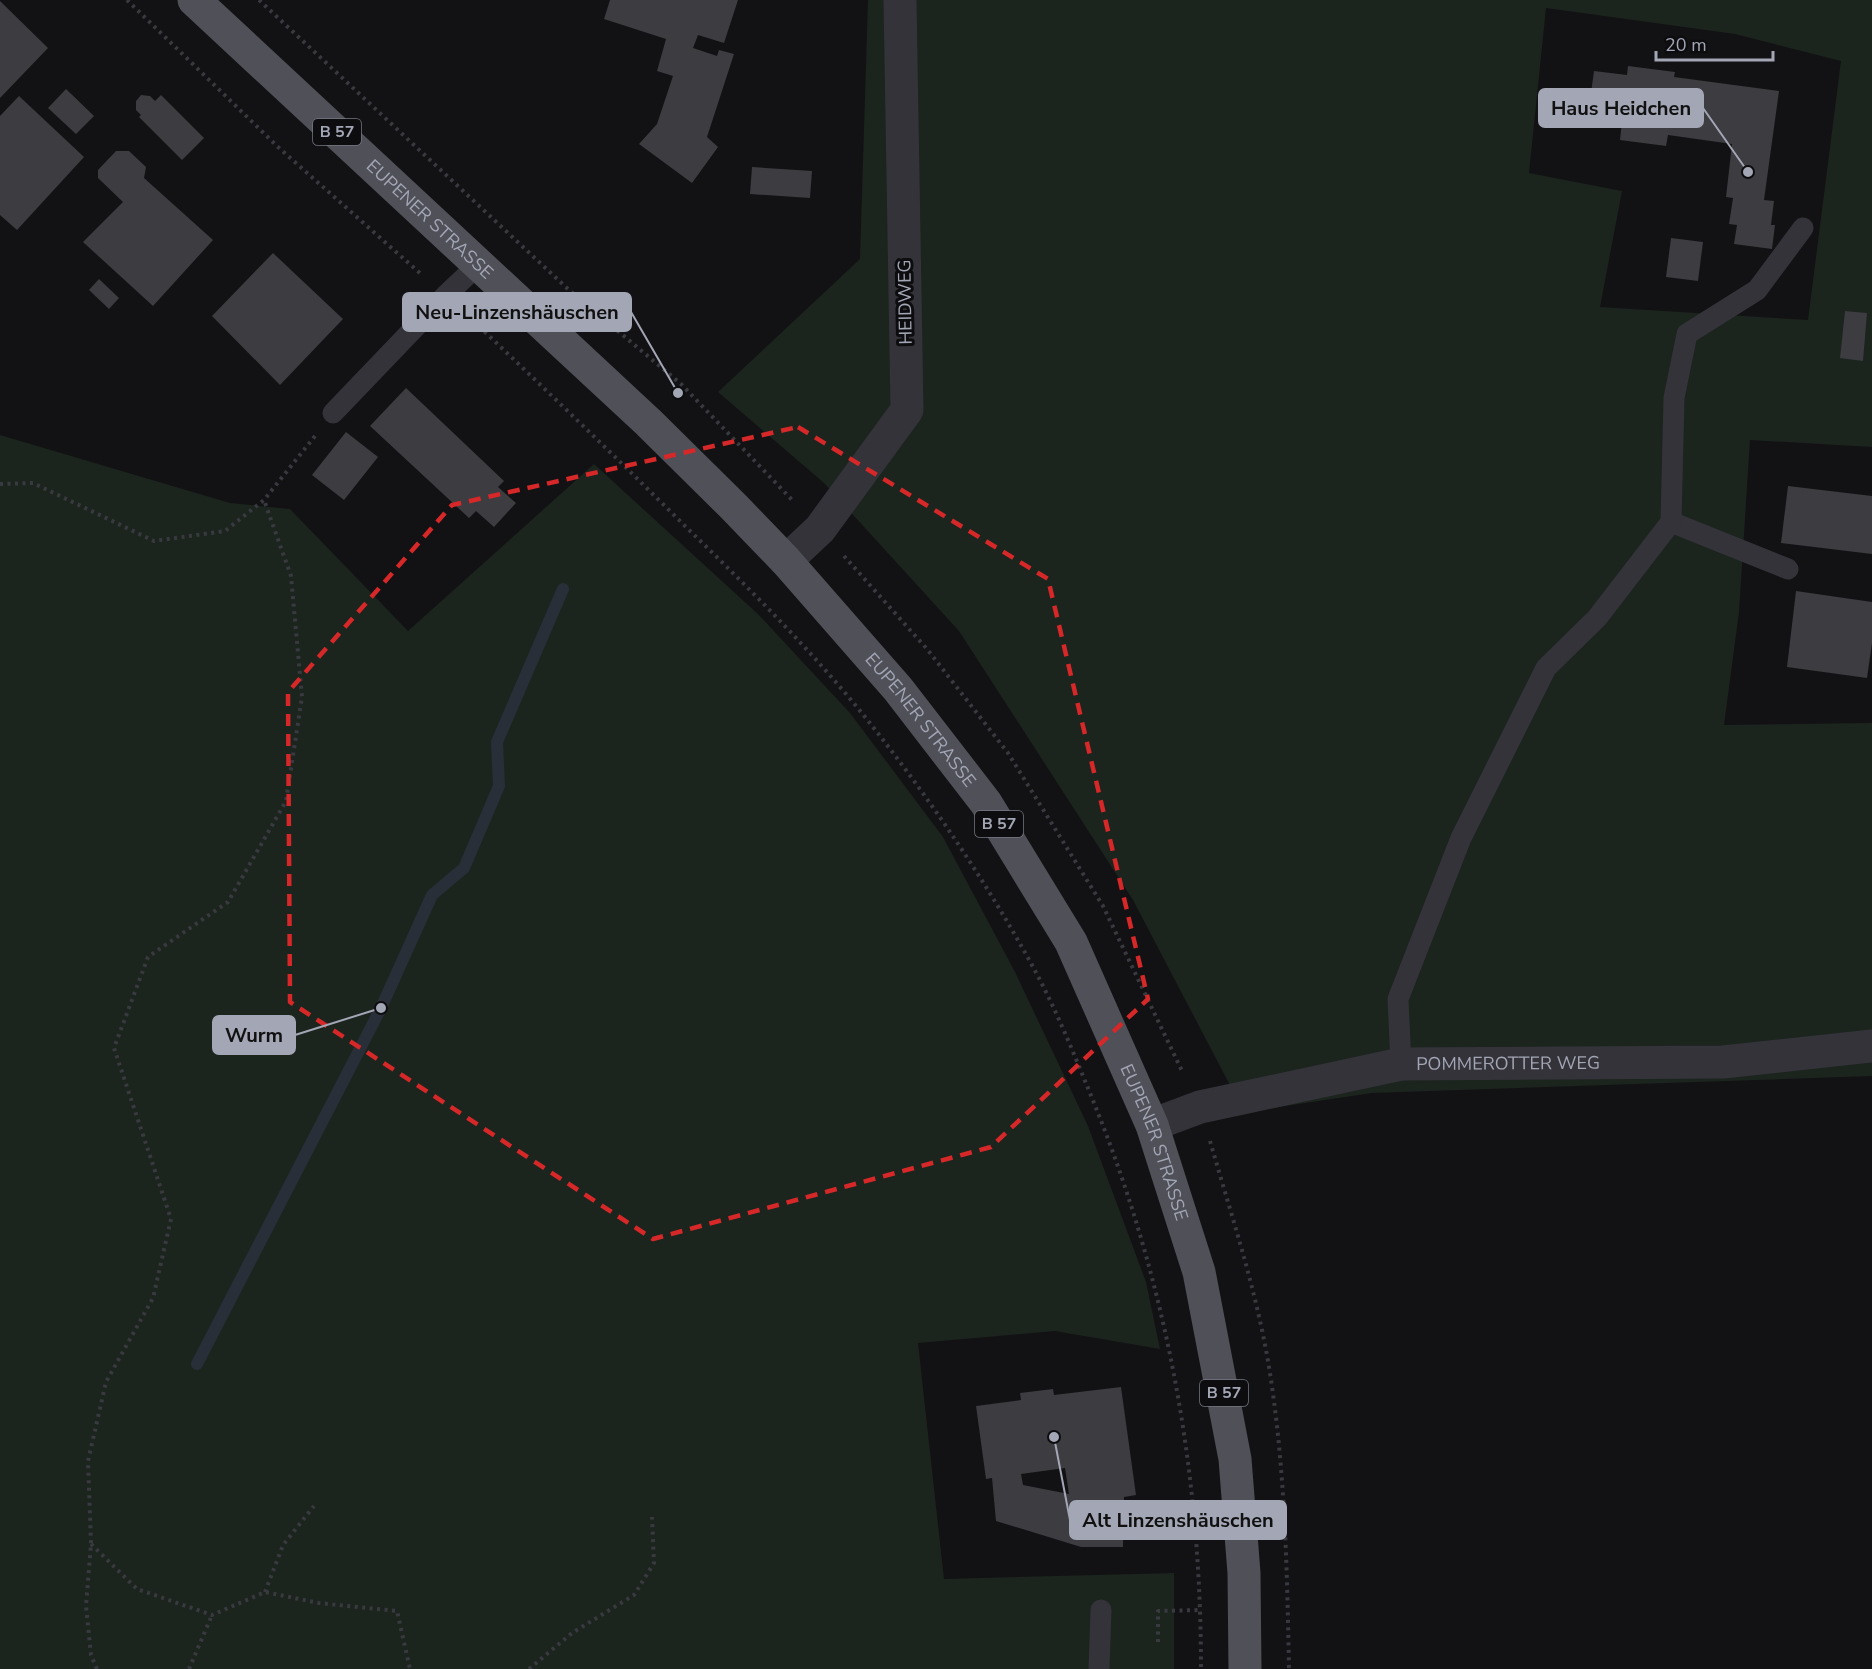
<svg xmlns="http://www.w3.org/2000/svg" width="1872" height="1669" viewBox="0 0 1872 1669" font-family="'Nunito Sans',sans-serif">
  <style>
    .green { fill: #1c241e; fill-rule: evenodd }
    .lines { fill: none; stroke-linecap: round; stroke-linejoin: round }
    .stream { stroke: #282f38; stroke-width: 12 }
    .building { fill: #3c3c41; fill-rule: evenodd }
    .path { stroke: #393a40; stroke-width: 4; stroke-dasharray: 3 4.5; stroke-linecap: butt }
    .lane { stroke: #333339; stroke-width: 21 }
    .street { stroke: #333339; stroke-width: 33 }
    .primary { stroke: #4f5058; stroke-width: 33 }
    .marked { fill: none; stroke: #d62828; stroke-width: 4.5; stroke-dasharray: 12 8; stroke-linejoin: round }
    .labels { text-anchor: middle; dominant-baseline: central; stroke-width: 6; stroke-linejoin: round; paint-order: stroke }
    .shield { fill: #0d0d0f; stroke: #767883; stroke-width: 1.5 }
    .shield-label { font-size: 16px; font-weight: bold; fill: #a3a6b5 }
    .street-label { font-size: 18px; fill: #a3a6b5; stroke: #0d0d0f }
    .leader { fill: none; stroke: #a3a6b5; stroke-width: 2 }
    .callout-dot { fill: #a3a6b5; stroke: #0d0d0f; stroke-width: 2 }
    .callout { fill: #a3a6b5; stroke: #a3a6b5; stroke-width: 2 }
    .callout-label { font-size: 20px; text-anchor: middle; font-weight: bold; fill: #111 }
  </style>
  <rect width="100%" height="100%" fill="#121214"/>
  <g class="green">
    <path d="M868,0H1872V447L1750,440L1739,612L1724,725L1872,723V1076L1372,1093L1244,1112L1133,900L959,631L824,483L718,392L860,259ZM1546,8L1735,34L1841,61L1808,320L1600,307L1622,191L1529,173Z"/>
    <polygon points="0,435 230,503 290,509 408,631 594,464 759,615 850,713 943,837 1015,972 1088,1126 1146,1282 1160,1349 1055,1331 918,1343 944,1579 1174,1573 1174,1669 0,1669"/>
  </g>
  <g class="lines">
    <polyline class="stream" points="197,1364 381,1008 432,895 464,868 499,786 497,742 563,589"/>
  </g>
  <g class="building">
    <polygon points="610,0 738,0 724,43 698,35 693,48 717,56 719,50 734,54 707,137 718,147 692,183 639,144 657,124 673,76 657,71 666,39 604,19"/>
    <polygon points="0,1 48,48 0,98"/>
    <polygon points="1628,66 1675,72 1674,77 1779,91 1764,200 1774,201 1771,225 1775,225 1772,249 1734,244 1737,225 1729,224 1733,198 1726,197 1732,144 1668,135 1666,146 1620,140 1623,112 1589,108 1594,71 1627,75"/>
    <polygon points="66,89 94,116 76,134 48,108"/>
    <polygon points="141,95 150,96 155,101 161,95 204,138 182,160 139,117 141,115 136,110 136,101"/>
    <polygon points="19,96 84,157 17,230 0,215 0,116"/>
    <polygon points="116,151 129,151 146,167 144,178 213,240 153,306 83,242 123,202 98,178 98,170"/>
    <polygon points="752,167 812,171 810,198 750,194"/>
    <polygon points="1671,238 1703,242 1698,281 1666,277"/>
    <polygon points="273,253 343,319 280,385 212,316"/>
    <polygon points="99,279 119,298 109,309 89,290"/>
    <polygon points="1845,311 1867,313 1863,361 1840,358"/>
    <polygon points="406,388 504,481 498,487 516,503 494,527 476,511 469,518 370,426"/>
    <polygon points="346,432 378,457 344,500 312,475"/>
    <polygon points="1788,486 1872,496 1872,554 1781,543"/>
    <polygon points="1796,591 1872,602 1872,643 1867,678 1787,667"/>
    <path d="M1121,1387L1136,1495L1124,1497L1123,1547H1081L996,1521L992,1478L986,1479L976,1406L1021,1400L1020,1393L1053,1389L1054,1395ZM1065,1468L1069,1494L1023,1485L1021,1474Z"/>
  </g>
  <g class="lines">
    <g class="path">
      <polyline points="127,0 278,147 422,275"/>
      <polyline points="259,0 569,290 681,384 794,502"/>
      <path d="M468,316C542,386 615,456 687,528C752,591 817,656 873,727C932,802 987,883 1033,967C1056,1009 1074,1054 1092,1098C1167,1282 1201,1471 1201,1669"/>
      <polyline points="0,484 33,483 154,541 225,531 264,500 315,436"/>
      <polyline points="844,556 927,649 1008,753 1103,906 1183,1073"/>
      <path d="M1210,1141C1231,1214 1255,1286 1268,1361C1285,1462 1287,1566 1289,1669"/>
      <polyline points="91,1544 137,1589 212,1615 265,1592 319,1603 397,1611 410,1669"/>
      <polyline points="265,1592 283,1545 314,1506"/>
      <polyline points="1158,1642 1158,1611 1201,1610"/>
      <polyline points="97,1669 91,1655 86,1606 91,1544 88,1461 106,1382 153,1298 171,1219 114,1048 148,957 228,902 286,801 302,697 291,576 264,500"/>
      <polyline points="189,1669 212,1615"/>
      <polyline points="529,1669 572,1633 634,1595 654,1563 652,1517"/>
    </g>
    <g class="lane">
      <polyline points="333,413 446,295 479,264"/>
      <polyline points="1788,569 1671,522 1674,398 1687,334 1757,290 1803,228"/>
      <polyline points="1401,1064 1398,999 1461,838 1546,668 1597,618 1671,522"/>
      <polyline points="1099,1669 1101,1610"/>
    </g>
    <g class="street">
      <polyline points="786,561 820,529 907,410 900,0"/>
      <path id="s1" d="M1152,1125L1200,1107L1401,1064L1723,1062L1872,1046"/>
    </g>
    <path class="primary" id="s2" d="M194,0L648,422L734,507L786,561L898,689L986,803L1071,942L1152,1125L1199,1272L1235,1459L1244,1573L1245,1669"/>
  </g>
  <path class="marked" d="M798,427L1048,579L1148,999L991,1147L653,1239L290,1002L288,692L452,505Z"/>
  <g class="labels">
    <g class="shield">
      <rect x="313" y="119" width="48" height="26" rx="4.5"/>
      <rect x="975" y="811" width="48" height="26" rx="4.5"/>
      <rect x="1200" y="1380" width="48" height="26" rx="4.5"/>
    </g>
    <g class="shield-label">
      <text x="337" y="132">B 57</text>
      <text x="999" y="824">B 57</text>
      <text x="1224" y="1393">B 57</text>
    </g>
    <g class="street-label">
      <text stroke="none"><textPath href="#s2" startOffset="322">EUPENER STRASSE</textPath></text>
      <text transform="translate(905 302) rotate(-91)">HEIDWEG</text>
      <text stroke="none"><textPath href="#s2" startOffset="1024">EUPENER STRASSE</textPath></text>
      <text stroke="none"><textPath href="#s1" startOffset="364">POMMEROTTER WEG</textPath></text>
      <text stroke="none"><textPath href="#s2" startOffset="1510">EUPENER STRASSE</textPath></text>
    </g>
  </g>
  <path class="leader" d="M1748 172L1703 108M678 393L631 312M381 1008L295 1035M1054 1437L1070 1520"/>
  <g class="callout-dot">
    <circle cx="1748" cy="172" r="6"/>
    <circle cx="678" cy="393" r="6"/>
    <circle cx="381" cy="1008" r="6"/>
    <circle cx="1054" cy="1437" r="6"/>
  </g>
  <g class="callout">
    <rect x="1539" y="89" width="164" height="38" rx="6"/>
    <rect x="403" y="293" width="228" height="38" rx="6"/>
    <rect x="213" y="1016" width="82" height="38" rx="6"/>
    <rect x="1070" y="1501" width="216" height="38" rx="6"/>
  </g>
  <g class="callout-label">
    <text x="1621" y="115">Haus Heidchen</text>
    <text x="517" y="319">Neu-Linzenshäuschen</text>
    <text x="254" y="1042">Wurm</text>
    <text x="1178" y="1527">Alt Linzenshäuschen</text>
  </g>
  <path d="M1656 51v9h117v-9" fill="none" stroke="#a3a6b5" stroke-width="3"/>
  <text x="1665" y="51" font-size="18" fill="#a3a6b5" stroke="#0d0d0f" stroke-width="4.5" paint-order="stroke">20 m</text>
</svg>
